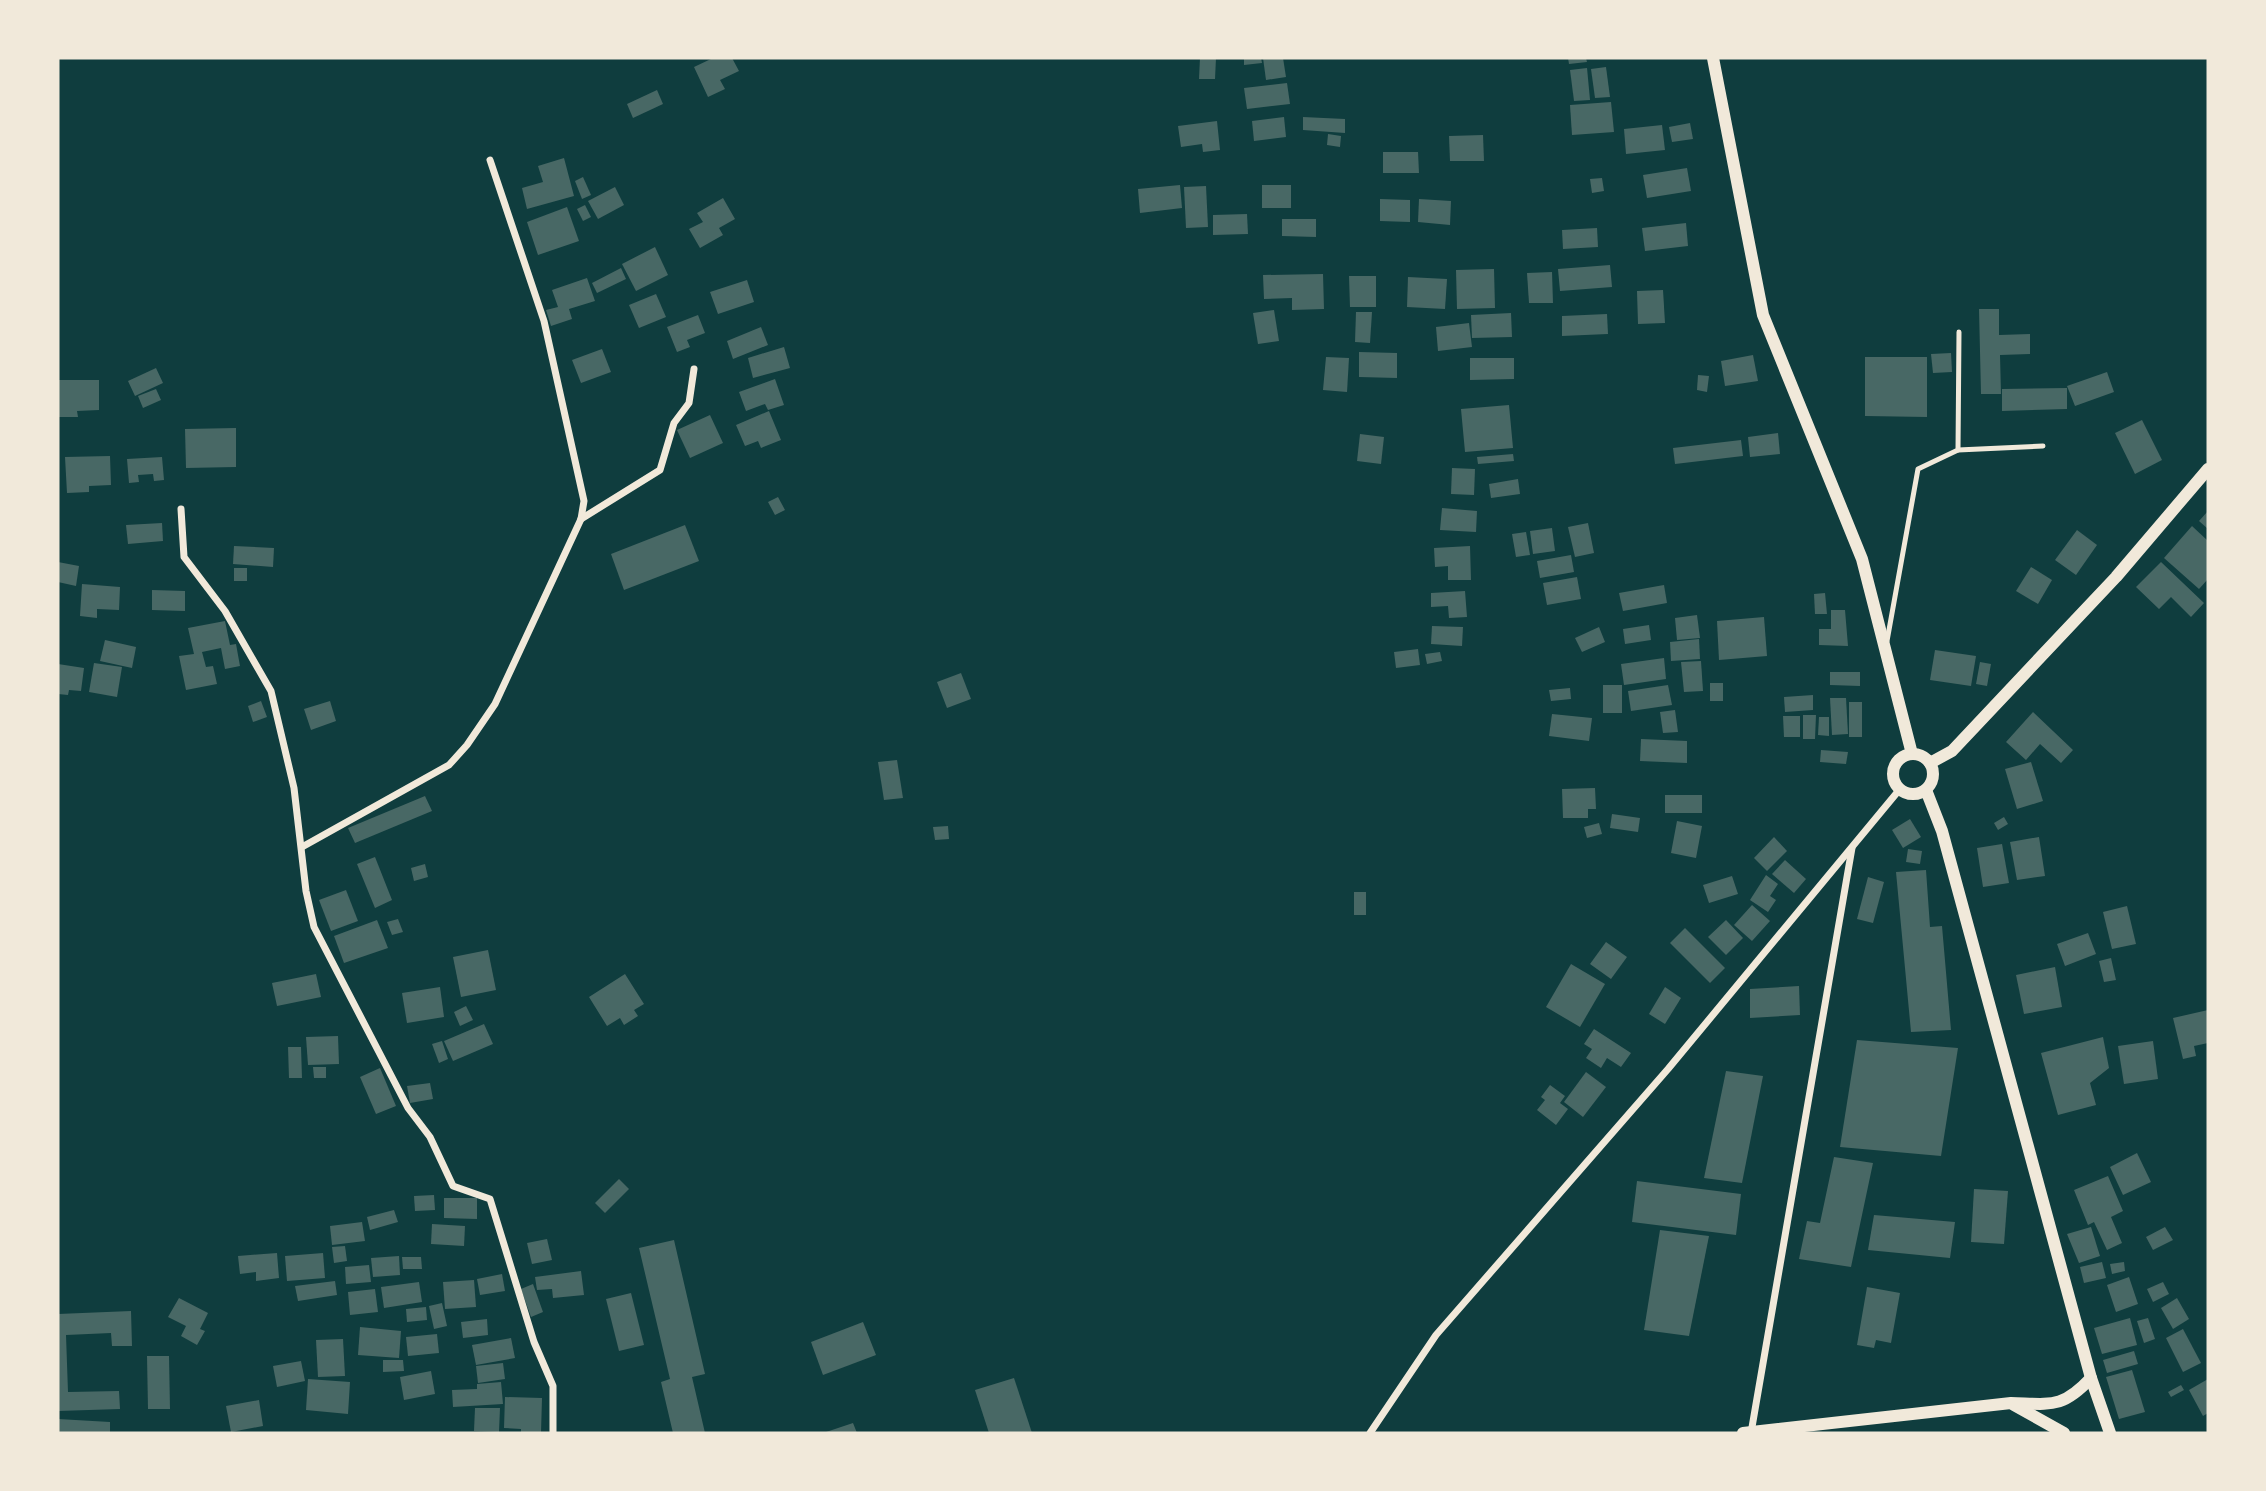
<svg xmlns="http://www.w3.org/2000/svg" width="2266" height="1491" viewBox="0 0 2266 1491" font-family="'IBM Plex Sans',sans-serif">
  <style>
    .building { fill: #486865 }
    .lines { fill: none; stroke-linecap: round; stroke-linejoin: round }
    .service { stroke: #f1e9da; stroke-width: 5 }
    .minor { stroke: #f1e9da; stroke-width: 7 }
    .tertiary { stroke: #f1e9da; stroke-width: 12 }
  </style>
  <rect width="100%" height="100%" fill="#0f3d3e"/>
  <g class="building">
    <polygon points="713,58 732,58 739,71 720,80 725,89 708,97 694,67"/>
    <polygon points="1200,58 1216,58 1215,79 1199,79"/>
    <polygon points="1244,58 1261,58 1262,63 1244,65"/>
    <polygon points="1263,58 1283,58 1286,77 1266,80"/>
    <polygon points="1568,58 1586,58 1587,62 1569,64"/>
    <polygon points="1606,67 1610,97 1595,98 1591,69"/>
    <polygon points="1587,68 1590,100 1574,101 1570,70"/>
    <polygon points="1287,83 1290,104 1247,109 1244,88"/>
    <polygon points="657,90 663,104 633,118 627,104"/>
    <polygon points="1611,102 1614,132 1572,135 1570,105"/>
    <polygon points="1284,117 1286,137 1254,141 1252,121"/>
    <polygon points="1303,117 1345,119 1345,133 1303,130"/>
    <polygon points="1217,121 1220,150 1203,152 1202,144 1181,147 1178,126"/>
    <polygon points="1690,123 1693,139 1672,142 1669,127"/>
    <polygon points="1662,125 1665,150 1626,154 1624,129"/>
    <polygon points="1328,134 1341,136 1340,147 1327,145"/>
    <polygon points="1483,135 1484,161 1450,161 1449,136"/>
    <polygon points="1383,152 1418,152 1419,173 1383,173"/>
    <polygon points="564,158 574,196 527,209 522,188 543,182 538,166"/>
    <polygon points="1687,168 1691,191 1647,198 1643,175"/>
    <polygon points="583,177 591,195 582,199 575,181"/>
    <polygon points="1602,178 1604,191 1592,193 1590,179"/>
    <polygon points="1180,185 1182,208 1140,213 1138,189"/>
    <rect x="1262" y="185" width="29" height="23"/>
    <polygon points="1206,186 1208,227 1186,228 1184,187"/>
    <polygon points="615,187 624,205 598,219 588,201"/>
    <polygon points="723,198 735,219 719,228 723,235 700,248 689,229 703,222 697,213"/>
    <polygon points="1380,199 1410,200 1410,222 1380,221"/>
    <polygon points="1419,199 1451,201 1450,225 1418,222"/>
    <polygon points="585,205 591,217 583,221 577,209"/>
    <polygon points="567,207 579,241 538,255 527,222"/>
    <polygon points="1247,214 1248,234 1213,235 1213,215"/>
    <polygon points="1282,219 1316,219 1316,237 1282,236"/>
    <polygon points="1686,223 1688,246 1645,251 1642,228"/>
    <polygon points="1597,228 1598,247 1563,249 1562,230"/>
    <polygon points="655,247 668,275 636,291 622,264"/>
    <polygon points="1610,265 1612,287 1560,291 1558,269"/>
    <polygon points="621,268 626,279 597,293 592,283"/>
    <polygon points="1494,269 1495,308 1457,309 1456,270"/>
    <polygon points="1552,272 1553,303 1529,303 1527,273"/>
    <polygon points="1323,274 1324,309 1292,310 1292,298 1264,299 1263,275"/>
    <polygon points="1349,276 1376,276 1376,307 1350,307"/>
    <polygon points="1408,277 1447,279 1445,309 1407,307"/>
    <polygon points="587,278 595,301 569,309 572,319 551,326 546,310 558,307 552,290"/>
    <polygon points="747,280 754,302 718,314 710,292"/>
    <polygon points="1663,290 1665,323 1638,324 1637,291"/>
    <polygon points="656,294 666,317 639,328 629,305"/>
    <polygon points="1979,309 1999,309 1999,335 2030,334 2030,354 2000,355 2001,394 1981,394"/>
    <polygon points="1274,310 1279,341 1258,344 1253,313"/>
    <polygon points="1356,312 1372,312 1370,343 1355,342"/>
    <polygon points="1511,313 1512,337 1472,338 1471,315"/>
    <polygon points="1607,314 1608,334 1562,336 1562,316"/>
    <polygon points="698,315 705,333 687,340 690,347 677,352 667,327"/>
    <polygon points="1469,323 1472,347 1438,351 1436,327"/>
    <polygon points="761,327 768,345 733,359 727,341"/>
    <polygon points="784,347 790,368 753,378 748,358"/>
    <polygon points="602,349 611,372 581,383 572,360"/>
    <polygon points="1359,352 1397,353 1397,378 1359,377"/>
    <polygon points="1951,353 1952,372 1933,373 1931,354"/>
    <polygon points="1753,355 1758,381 1725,386 1721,361"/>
    <polygon points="1326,357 1349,358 1347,392 1323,390"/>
    <polygon points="1865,357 1927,357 1927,417 1865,416"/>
    <polygon points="1470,358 1514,358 1514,379 1470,380"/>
    <polygon points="156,368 163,383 135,396 128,381"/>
    <polygon points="2107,372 2114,392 2075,406 2067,386"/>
    <polygon points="1698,375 1709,376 1707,392 1697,390"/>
    <polygon points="775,379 784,405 768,410 765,404 746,411 739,392"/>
    <polygon points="58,380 99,380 99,410 77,411 78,417 58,417"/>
    <polygon points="2067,388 2067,409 2002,411 2002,389"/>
    <polygon points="156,389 161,400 143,408 138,396"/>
    <polygon points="1509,405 1513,448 1465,452 1461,409"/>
    <polygon points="769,411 781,440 761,448 758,441 745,446 736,425"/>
    <polygon points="710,415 723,443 690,458 677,430"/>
    <polygon points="2142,420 2162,460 2135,474 2115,433"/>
    <polygon points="236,428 236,467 186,468 185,429"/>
    <polygon points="1778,433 1780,454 1750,457 1748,437"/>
    <polygon points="1360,434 1384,437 1381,464 1357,461"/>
    <polygon points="1741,440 1743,456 1675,464 1673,448"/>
    <polygon points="1513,454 1514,461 1478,464 1477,457"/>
    <polygon points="110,456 111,485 89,486 89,492 67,493 65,457"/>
    <polygon points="162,457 164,480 154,481 153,474 138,475 139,482 129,483 127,459"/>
    <polygon points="1452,468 1475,469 1474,495 1451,494"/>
    <polygon points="1518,479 1520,494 1491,498 1489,484"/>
    <polygon points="778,497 785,510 775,515 768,502"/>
    <polygon points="1442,508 1477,511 1476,532 1440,530"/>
    <polygon points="2208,511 2208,529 2199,521"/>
    <polygon points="162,523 163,541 128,544 126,525"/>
    <polygon points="1588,523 1594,553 1575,557 1568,527"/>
    <polygon points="685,525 699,561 624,590 611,554"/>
    <polygon points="2192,526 2208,541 2208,579 2199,589 2164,558"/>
    <polygon points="1552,528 1555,551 1533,554 1530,531"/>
    <polygon points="2077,530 2097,545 2076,575 2055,560"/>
    <polygon points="1526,532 1530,555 1516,557 1512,534"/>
    <polygon points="234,546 274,548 273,567 233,564"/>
    <polygon points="1470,546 1471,580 1448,580 1448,566 1435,567 1434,548"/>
    <polygon points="1571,555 1574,572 1540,578 1537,561"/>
    <polygon points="58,562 79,566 76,586 58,582"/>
    <polygon points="2161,562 2204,603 2191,617 2171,597 2159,609 2136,587"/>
    <polygon points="2031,567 2052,580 2038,604 2016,591"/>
    <rect x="234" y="568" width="13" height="13"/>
    <polygon points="1577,577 1581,599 1547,605 1543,583"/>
    <polygon points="82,584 120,587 119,610 97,609 97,618 80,616"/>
    <polygon points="1664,585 1667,603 1623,611 1619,593"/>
    <polygon points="152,590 185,591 185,611 152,610"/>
    <polygon points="1465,591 1467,617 1449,618 1448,606 1431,607 1431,593"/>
    <polygon points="1825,593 1827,614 1815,614 1814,594"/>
    <polygon points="1831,610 1845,610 1848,646 1819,645 1819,629 1831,629"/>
    <polygon points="1697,615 1700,638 1677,640 1675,618"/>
    <polygon points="1764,617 1767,656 1719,660 1717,621"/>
    <polygon points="225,621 230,645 236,644 240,666 225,669 221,648 202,652 206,667 213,666 217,684 186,690 179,656 194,654 188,628"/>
    <polygon points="1649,625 1651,640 1625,644 1623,629"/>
    <polygon points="1432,626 1463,627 1462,646 1431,644"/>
    <polygon points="1599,627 1605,642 1582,652 1575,638"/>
    <polygon points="1699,639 1700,659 1671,661 1670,642"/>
    <polygon points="105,640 136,647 132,668 100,661"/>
    <polygon points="1418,649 1420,665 1396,668 1394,652"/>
    <polygon points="1935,650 1976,656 1971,686 1930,680"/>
    <polygon points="1440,652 1442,661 1427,664 1425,654"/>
    <polygon points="1664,658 1666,679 1624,685 1621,664"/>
    <polygon points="1701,661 1703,691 1684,692 1681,662"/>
    <polygon points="1980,662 1991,664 1987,686 1976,684"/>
    <polygon points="94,663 122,667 117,697 89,692"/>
    <polygon points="58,664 84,668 81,691 69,690 68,695 58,694"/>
    <polygon points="1830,672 1860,672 1860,686 1830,685"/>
    <polygon points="961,673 971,699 947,708 937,682"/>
    <rect x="1710" y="683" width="13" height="18"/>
    <rect x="1603" y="685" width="19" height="28"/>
    <polygon points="1668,685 1672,705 1631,711 1628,691"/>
    <polygon points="1570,688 1571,699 1551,701 1549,690"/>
    <polygon points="1813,695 1813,710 1785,712 1784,697"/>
    <polygon points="1830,698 1846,698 1848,734 1832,735"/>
    <polygon points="261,701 267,717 253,722 248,706"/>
    <polygon points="330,701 336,721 311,730 304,709"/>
    <rect x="1849" y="702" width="13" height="35"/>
    <polygon points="1675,710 1678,732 1663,733 1660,712"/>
    <polygon points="2033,712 2073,750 2061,763 2040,744 2026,760 2006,742"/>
    <polygon points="1552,714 1592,718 1589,741 1549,736"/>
    <polygon points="1803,715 1816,715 1815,739 1803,739"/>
    <polygon points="1783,716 1800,716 1800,737 1784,737"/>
    <polygon points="1819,717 1829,717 1829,736 1818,735"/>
    <polygon points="1641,739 1687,741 1687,763 1640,761"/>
    <polygon points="1821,750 1848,752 1846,764 1820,762"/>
    <polygon points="897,760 903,798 884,800 878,762"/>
    <polygon points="2031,762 2043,801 2017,809 2005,769"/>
    <polygon points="1595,788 1596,809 1588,809 1588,818 1563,818 1562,789"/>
    <rect x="1665" y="795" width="37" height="18"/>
    <polygon points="425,796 432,811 355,843 348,828"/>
    <polygon points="1612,814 1640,818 1638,832 1610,828"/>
    <polygon points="2004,817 2008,824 1998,830 1994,823"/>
    <polygon points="1910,819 1921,837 1903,848 1892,830"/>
    <polygon points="1677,821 1702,826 1696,858 1671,853"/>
    <polygon points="1599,823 1602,834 1587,838 1584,827"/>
    <polygon points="948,826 949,839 935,840 933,827"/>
    <polygon points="1774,837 1787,851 1767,871 1754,858"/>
    <polygon points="2039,837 2045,876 2017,880 2010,842"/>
    <polygon points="2002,844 2009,883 1983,887 1977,848"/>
    <polygon points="1908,849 1922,851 1920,864 1906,862"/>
    <polygon points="375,857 392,900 375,908 357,864"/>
    <polygon points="1785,860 1806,879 1794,893 1772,874"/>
    <polygon points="425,864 428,877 414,881 411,868"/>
    <polygon points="1926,870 1930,927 1942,926 1951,1030 1911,1032 1896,872"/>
    <polygon points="1766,875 1778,884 1770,896 1776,900 1768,912 1750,900"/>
    <polygon points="1732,876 1738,894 1709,903 1703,885"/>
    <polygon points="1868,877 1884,882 1873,923 1857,919"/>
    <polygon points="346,890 358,921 331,931 319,900"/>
    <rect x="1354" y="892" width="12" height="23"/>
    <polygon points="1752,905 1770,921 1752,941 1734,925"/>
    <polygon points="2127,906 2136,944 2112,949 2103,912"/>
    <polygon points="398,919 403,932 392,935 387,922"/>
    <polygon points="377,920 388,948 344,963 334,936"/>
    <polygon points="1726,920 1743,938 1726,955 1708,937"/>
    <polygon points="1685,928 1725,968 1710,983 1670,943"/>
    <polygon points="2088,933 2096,954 2065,966 2057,944"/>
    <polygon points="1606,942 1627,957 1611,979 1590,964"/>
    <polygon points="488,950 496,990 461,997 453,957"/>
    <polygon points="2111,958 2116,980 2104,982 2099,961"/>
    <polygon points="1571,964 1605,984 1580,1027 1546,1007"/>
    <polygon points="2055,967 2062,1007 2024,1014 2016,975"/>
    <polygon points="316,974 321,997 277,1006 272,983"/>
    <polygon points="625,974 644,1004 634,1010 638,1016 624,1025 620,1018 607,1026 589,997"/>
    <polygon points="1799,986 1800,1015 1750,1018 1750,989"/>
    <polygon points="440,987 444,1017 407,1023 402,993"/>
    <polygon points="1665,987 1681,998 1665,1024 1649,1014"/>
    <polygon points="466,1006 473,1020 460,1026 454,1012"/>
    <polygon points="2208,1010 2208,1043 2194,1046 2196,1056 2183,1059 2173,1018"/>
    <polygon points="484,1024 493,1044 453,1061 444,1041"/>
    <polygon points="1594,1029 1631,1053 1621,1067 1607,1058 1601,1068 1586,1058 1592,1049 1584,1044"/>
    <polygon points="338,1036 339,1064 308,1065 306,1037"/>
    <polygon points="2103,1037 2109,1068 2090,1083 2096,1105 2058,1115 2041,1053"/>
    <polygon points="1857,1040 1958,1048 1941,1156 1840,1147"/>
    <polygon points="442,1041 448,1059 439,1063 432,1044"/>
    <polygon points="2153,1041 2158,1079 2124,1084 2118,1046"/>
    <polygon points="288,1047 301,1047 302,1078 289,1078"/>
    <polygon points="313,1067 326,1067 326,1078 314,1078"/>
    <polygon points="380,1068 396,1106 376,1114 360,1077"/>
    <polygon points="1726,1071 1763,1076 1742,1183 1704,1178"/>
    <polygon points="1586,1072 1606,1087 1583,1117 1564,1102"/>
    <polygon points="430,1083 433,1099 410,1103 407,1086"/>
    <polygon points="1550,1085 1565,1096 1560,1103 1568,1109 1556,1125 1537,1110 1545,1100 1541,1097"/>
    <polygon points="2137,1153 2151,1182 2123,1195 2110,1167"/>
    <polygon points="1834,1157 1873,1163 1851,1267 1799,1259 1807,1221 1820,1223"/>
    <polygon points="2108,1176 2123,1211 2111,1217 2122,1243 2107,1250 2094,1222 2088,1225 2074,1190"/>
    <polygon points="619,1179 629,1189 605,1213 595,1203"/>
    <polygon points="1637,1181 1741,1194 1736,1235 1632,1222"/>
    <polygon points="1974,1189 2008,1191 2004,1244 1971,1242"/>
    <polygon points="434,1195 435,1210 415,1211 414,1196"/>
    <polygon points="444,1198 477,1198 477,1219 444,1218"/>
    <polygon points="394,1210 398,1222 370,1230 367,1217"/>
    <polygon points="1874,1215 1955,1222 1950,1258 1868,1250"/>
    <polygon points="362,1222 365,1241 332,1245 330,1226"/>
    <polygon points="432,1224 465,1226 464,1246 431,1244"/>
    <polygon points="2091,1227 2100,1256 2079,1263 2067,1234"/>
    <polygon points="2165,1227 2173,1240 2153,1250 2146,1237"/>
    <polygon points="1660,1230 1709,1236 1689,1336 1644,1330"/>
    <polygon points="547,1239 552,1260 532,1264 527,1243"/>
    <polygon points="674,1240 705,1374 692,1377 705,1433 673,1433 661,1382 670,1379 639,1248"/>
    <polygon points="345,1246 347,1261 334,1263 332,1247"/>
    <polygon points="277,1253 279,1278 256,1281 256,1272 240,1274 238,1256"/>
    <polygon points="323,1253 325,1278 287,1281 285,1256"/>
    <polygon points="399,1256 400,1275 373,1277 371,1258"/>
    <polygon points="402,1257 421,1257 422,1269 403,1269"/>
    <polygon points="2102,1262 2106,1278 2084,1283 2080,1267"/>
    <polygon points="2124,1262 2125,1271 2112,1274 2110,1264"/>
    <polygon points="369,1265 371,1282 346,1284 345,1267"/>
    <polygon points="581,1271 584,1295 553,1298 552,1289 537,1290 535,1277"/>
    <polygon points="502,1274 505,1291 480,1295 477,1279"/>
    <polygon points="2129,1277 2138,1304 2116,1312 2107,1285"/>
    <polygon points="474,1280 476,1307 445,1309 443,1282"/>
    <polygon points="335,1281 337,1295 298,1301 295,1286"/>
    <polygon points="419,1282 422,1302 384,1308 381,1287"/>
    <polygon points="2163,1282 2169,1294 2153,1302 2147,1289"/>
    <polygon points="533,1284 543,1312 531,1317 521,1289"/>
    <polygon points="1867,1287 1900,1293 1891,1343 1876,1340 1874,1348 1857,1345"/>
    <polygon points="375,1289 378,1312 350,1315 348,1292"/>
    <polygon points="631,1293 644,1345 619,1351 606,1299"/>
    <polygon points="179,1298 208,1313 200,1329 205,1331 197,1345 181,1336 186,1326 168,1317"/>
    <polygon points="2177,1298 2189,1319 2173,1329 2161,1308"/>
    <polygon points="442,1303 447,1326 434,1329 429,1306"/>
    <polygon points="426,1307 427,1320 407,1322 406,1309"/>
    <polygon points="131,1311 132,1346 112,1346 111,1333 66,1335 68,1392 119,1391 120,1409 58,1411 58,1314"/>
    <polygon points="2130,1318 2137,1345 2102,1354 2094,1328"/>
    <polygon points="2148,1318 2155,1339 2144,1343 2137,1321"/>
    <polygon points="487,1319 488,1335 463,1338 461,1322"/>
    <polygon points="863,1322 876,1355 823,1375 811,1342"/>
    <polygon points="360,1327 401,1331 399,1358 358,1355"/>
    <polygon points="2183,1329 2201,1363 2183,1372 2166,1338"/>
    <polygon points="437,1334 439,1353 408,1356 406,1337"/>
    <polygon points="511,1338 515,1358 476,1365 472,1345"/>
    <polygon points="343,1339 345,1376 318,1377 316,1340"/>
    <polygon points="2134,1351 2138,1364 2107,1373 2103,1360"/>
    <polygon points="147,1356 169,1356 170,1409 148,1409"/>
    <polygon points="383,1360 403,1360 404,1371 383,1372"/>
    <polygon points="301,1361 305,1381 277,1387 273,1366"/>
    <polygon points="503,1363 505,1379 478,1383 476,1366"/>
    <polygon points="2132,1370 2145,1412 2119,1419 2106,1377"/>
    <polygon points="431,1371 435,1394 404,1400 400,1377"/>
    <polygon points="1014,1378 1032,1433 989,1433 975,1390"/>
    <polygon points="308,1379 350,1382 348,1414 306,1410"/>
    <polygon points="2208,1379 2208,1413 2203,1416 2189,1390"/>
    <polygon points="501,1382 503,1404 453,1407 452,1390 477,1389 477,1384"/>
    <polygon points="2181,1385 2184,1390 2171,1397 2168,1392"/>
    <polygon points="505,1397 542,1398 541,1433 521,1433 521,1429 504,1428"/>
    <polygon points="259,1400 263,1426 231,1432 226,1406"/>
    <polygon points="475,1408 500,1408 499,1432 474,1431"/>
    <polygon points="58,1419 110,1422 110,1433 58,1433"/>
    <polygon points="853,1423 857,1433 823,1433"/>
  </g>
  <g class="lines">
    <g class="service">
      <polyline points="1958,450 2043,446"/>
      <polyline points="1887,641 1918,469 1958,450 1959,332"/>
    </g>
    <g class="minor">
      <polyline points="181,509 184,557 225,611 271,691 294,788 306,891 314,927 408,1108 430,1137 453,1186 490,1199 534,1342 553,1386 553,1433"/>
      <polyline points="581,519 660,470 674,423 689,403 694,369"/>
      <polyline points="302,847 449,765 467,745 495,704 581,519 584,501 544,321 490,160"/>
      <polyline points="1370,1433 1436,1335 1668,1069 1900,789"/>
      <polyline points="1751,1433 1852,848"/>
    </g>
    <g class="tertiary">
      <polyline points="1713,58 1763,315 1862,559 1912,754"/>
      <circle cx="1913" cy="774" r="20"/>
      <polyline points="1930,763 1952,751 2116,577 2208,469"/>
      <polyline points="1926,790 1942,831 2091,1378 2110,1433"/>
      <polyline points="2014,1405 2064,1433"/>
      <path d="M1743,1433L2011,1403C2051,1404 2062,1409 2091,1378"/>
    </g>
  </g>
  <rect width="2266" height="1491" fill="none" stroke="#f1e9da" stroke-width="119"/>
</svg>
